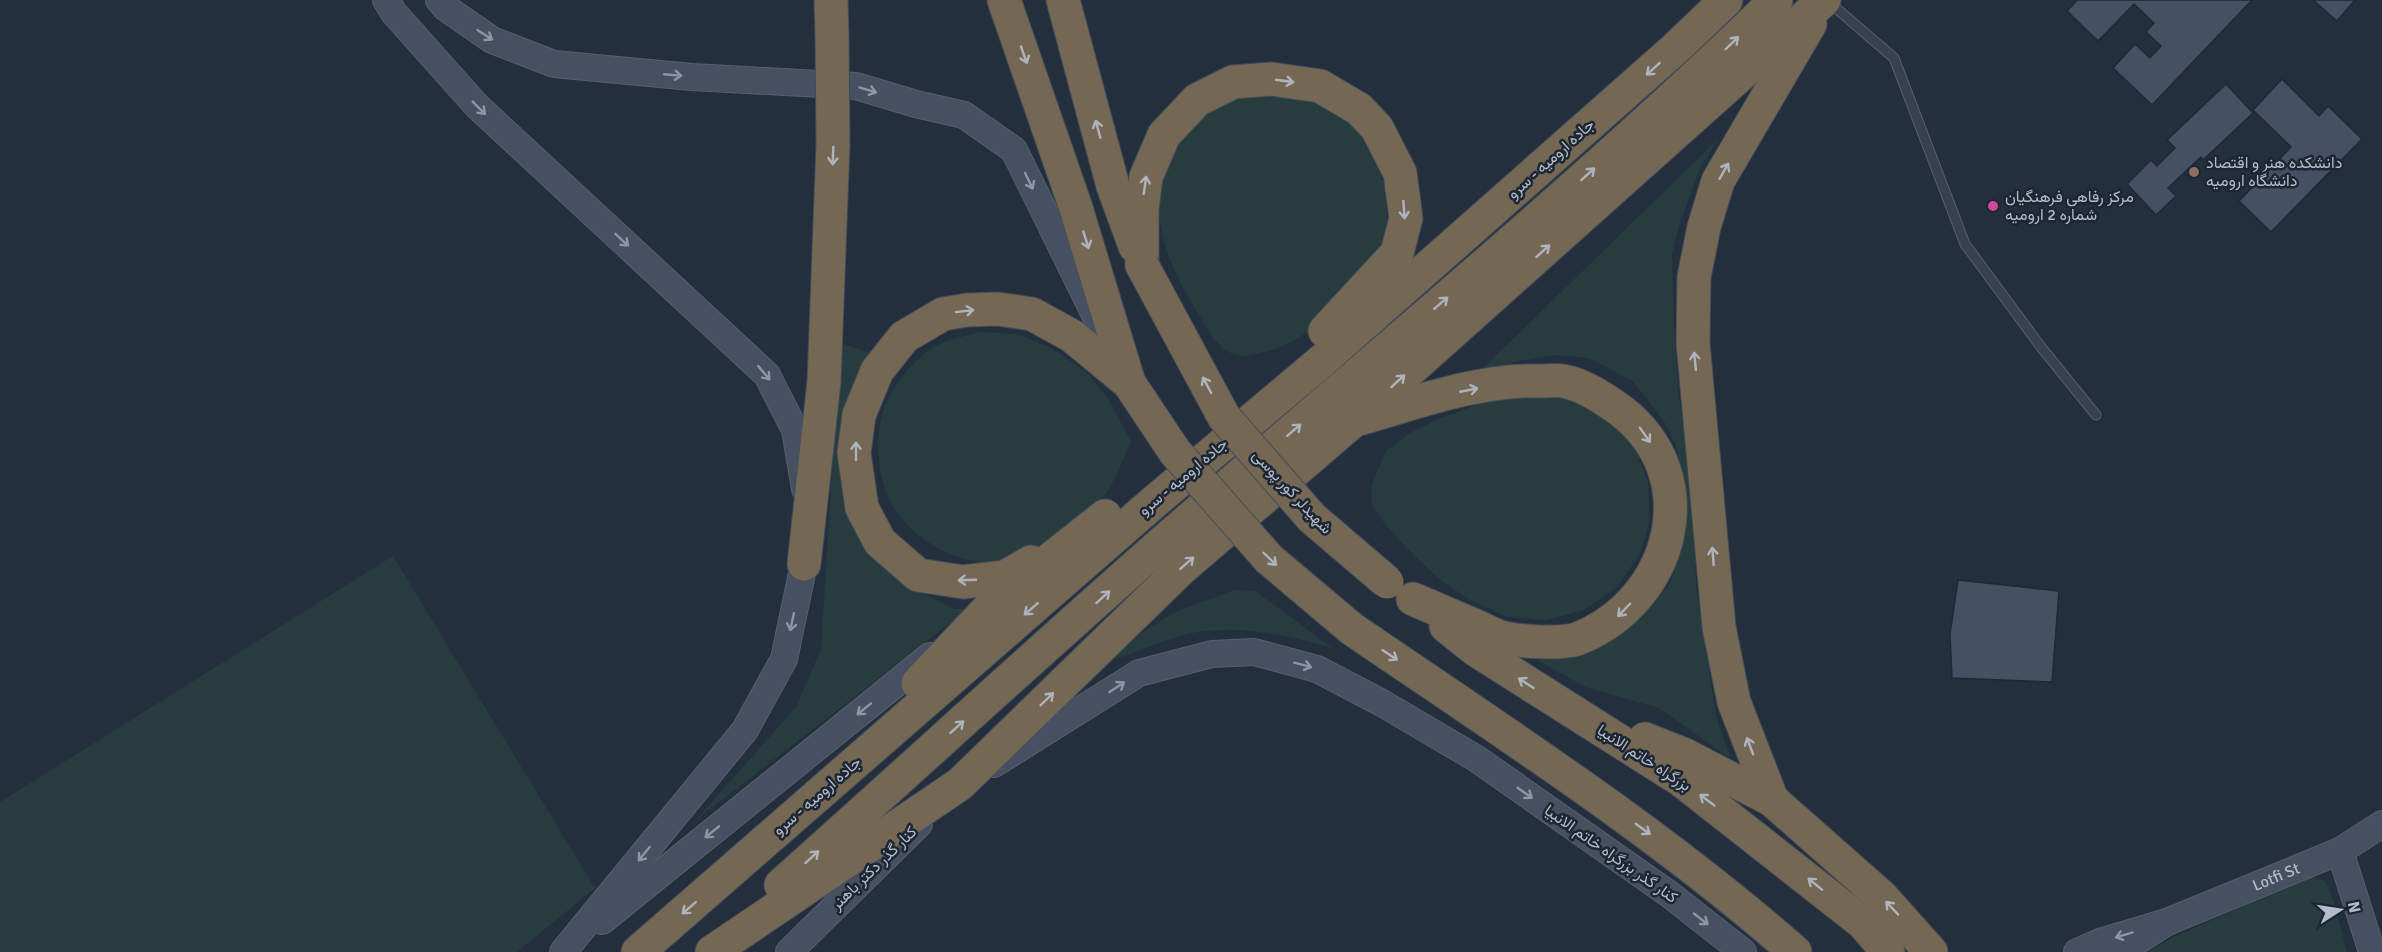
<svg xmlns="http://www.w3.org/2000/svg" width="2382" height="952" viewBox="0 0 2382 952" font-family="Signika,Vazirmatn,sans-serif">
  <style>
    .green { fill: #263c3f }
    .building { fill: #455162; stroke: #1f2835; stroke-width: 1.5 }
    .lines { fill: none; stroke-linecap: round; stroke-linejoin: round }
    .lane-casing { stroke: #565f6c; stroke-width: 11 }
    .secondary-casing { stroke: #565f6c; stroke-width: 28 }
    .highway-casing { stroke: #434c59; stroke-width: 35 }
    .lane { stroke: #38414e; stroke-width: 9 }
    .secondary { stroke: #465061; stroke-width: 26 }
    .highway { stroke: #746855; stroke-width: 33 }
    .highway-bridge-casing { stroke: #434c59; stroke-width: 35; stroke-linecap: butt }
    .highway-bridge { stroke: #746855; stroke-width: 33 }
    .oneway { stroke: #8e96a5 }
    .oneway2 { stroke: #aeb4bd }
    .education-dot { fill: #8d6e63; stroke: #1d2633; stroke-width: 2 }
    .hotel-dot { fill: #d1479c; stroke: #1d2633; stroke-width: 2 }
    .labels { text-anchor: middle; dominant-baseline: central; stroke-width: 5; stroke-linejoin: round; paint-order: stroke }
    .street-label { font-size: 16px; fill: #b4bcc9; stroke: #1d2633 }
    .poi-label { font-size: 16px; fill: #b4bcc9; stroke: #1d2633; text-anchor: start }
  </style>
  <rect width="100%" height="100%" fill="#242f3e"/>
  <g class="green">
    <path d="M1272,93C1299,97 1316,100 1340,115C1383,143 1404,223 1370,264C1340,301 1310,344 1260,353C1255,354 1248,356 1242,356C1219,354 1207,329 1196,310C1161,253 1137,188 1188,132C1201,118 1218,104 1236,99C1247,96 1260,95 1272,93Z"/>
    <polygon points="1719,138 1700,168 1681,220 1672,254 1674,332 1679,396 1694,496 1696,587 1716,716 1731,759 1659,708 1585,687 1537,660 1605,644 1642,617 1670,584 1683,544 1685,491 1677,448 1665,423 1633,381 1589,358 1556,355 1517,361 1475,376"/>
    <path d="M980,332L1018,334L1053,349L1086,372L1108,398L1131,442C1123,458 1117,477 1107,492C1086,521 1057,547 1022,558C973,574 918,547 892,505C882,488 879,467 878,448C878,425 883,402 897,384C909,367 924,350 944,342C955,338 968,335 980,332Z"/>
    <polygon points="840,343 870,353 849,413 839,472 846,515 869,551 910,587 954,609 968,609 695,821 796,707 821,649"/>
    <polygon points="1549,390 1583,400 1614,420 1636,449 1648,483 1650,519 1640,554 1617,587 1584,610 1546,620 1507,617 1470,600 1438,578 1409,550 1384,523 1371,502 1372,484 1386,451 1410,433 1441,418 1512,392"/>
    <polygon points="393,556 595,888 517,952 0,952 0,802"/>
    <path d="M1234,590L1255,591L1333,648C1287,635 1240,624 1192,633C1167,638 1138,652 1113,660L1132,639L1173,613Z"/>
    <polygon points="2309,876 2325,881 2333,899 2347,952 2147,952 2168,940"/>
  </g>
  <g class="building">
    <polygon points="2077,0 2252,0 2152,105 2113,68 2135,44 2150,58 2161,46 2146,32 2154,23 2134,4 2098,41 2067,11"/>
    <polygon points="2313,0 2355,0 2337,21"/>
    <polygon points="2282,79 2319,116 2328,106 2362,139 2271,232 2239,201 2291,147 2253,110"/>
    <polygon points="2226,84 2253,113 2203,160 2201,157 2168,188 2176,196 2156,215 2127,184 2151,160 2157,166 2175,148 2167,140"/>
    <polygon points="1958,580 2059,591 2052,682 1952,678 1950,634"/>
  </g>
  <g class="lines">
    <defs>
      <polyline id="lane" points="1829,2 1894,58 1965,244 2041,347 2096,415"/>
      <g id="secondary">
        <polyline points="386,0 394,13 477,106 767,375 795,430 805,489"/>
        <polyline points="439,0 446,8 492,40 554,64 692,77 856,86 916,104 964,115 1014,150 1100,325"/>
        <polyline points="994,764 1139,673 1212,654 1254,652 1317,669 1382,703 1477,759 1669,894 1743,952"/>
        <polyline points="2340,851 2372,952"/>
        <polyline points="602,921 930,656"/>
        <path id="s1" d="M2167,922L2340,851L2382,824"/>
        <polyline points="563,952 745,730 784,659 804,564 804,547"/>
        <polyline points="789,952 919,824"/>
        <polyline points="2077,952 2100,942 2167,922 2120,952"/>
      </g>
      <g id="highway">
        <polyline points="831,0 832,35"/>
        <polyline points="1004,0 1076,208 1129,383"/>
        <polyline points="1063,0 1113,186 1135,246"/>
        <polyline points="1142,265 1142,209 1146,177 1164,135 1197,100 1233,82 1272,79 1320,86 1359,109 1377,128 1400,173 1406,218 1397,253 1325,331"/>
        <path d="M1359,419C1418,402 1480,379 1541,381C1548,381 1556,380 1563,381C1584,385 1603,398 1620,410C1707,476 1674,601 1577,639C1562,644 1522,642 1505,638C1495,636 1485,630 1476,626C1455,617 1434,608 1413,599"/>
        <polyline points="1031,562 1005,577 963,582 918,575 880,542 862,508 854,453 859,415 877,371 904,337 943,314 967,310 998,309 1032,314 1072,336 1129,383"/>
        <polyline points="804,564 824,382"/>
        <polyline points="1446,626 1476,650 1681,780 1863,923 1888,952"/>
        <path d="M1352,629C1503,732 1657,831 1795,952"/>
        <polyline points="918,683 991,606 1105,516"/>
        <polyline points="1645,739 1683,754 1772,800 1882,897 1931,952"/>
        <polyline points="1772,800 1734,702 1719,627 1693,343 1694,277 1704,227 1718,181 1810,24"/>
        <path d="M781,885C911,769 1039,651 1170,536C1373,359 1582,188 1776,0"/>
        <polyline points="638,952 1154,502 1323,360 1677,47 1726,0"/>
        <polyline points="712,952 960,784 1181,569 1352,422 1824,0"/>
      </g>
    </defs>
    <use href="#lane" class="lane-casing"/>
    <use href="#secondary" class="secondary-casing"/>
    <use href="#highway" class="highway-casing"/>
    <use href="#lane" class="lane"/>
    <use href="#secondary" class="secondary"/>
    <use href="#highway" class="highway"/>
    <defs>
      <g id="highway-bridge">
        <polyline points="1142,265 1224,417 1312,518 1387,582"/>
        <polyline points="824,382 833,145 832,35"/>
        <polyline points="1129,383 1175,452 1269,559 1352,629"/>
      </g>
    </defs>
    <use href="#highway-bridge" class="highway-bridge-casing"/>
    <use href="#highway-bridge" class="highway-bridge"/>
  </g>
  <defs><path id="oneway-shaft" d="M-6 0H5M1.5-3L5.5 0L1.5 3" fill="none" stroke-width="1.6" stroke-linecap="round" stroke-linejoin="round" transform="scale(1.5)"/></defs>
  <g class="oneway">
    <use href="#oneway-shaft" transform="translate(485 35) rotate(33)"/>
    <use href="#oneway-shaft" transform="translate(673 75) rotate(5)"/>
    <use href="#oneway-shaft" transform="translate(868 90) rotate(17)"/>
    <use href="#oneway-shaft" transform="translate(479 108) rotate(45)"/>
    <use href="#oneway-shaft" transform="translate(1029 181) rotate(64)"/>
    <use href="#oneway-shaft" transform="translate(622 240) rotate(43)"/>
    <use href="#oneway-shaft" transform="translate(764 373) rotate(50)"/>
    <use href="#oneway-shaft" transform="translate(792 622) rotate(102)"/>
    <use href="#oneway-shaft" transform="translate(1303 665) rotate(15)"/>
    <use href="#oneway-shaft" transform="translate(1117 687) rotate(-33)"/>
    <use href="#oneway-shaft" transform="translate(864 709) rotate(141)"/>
    <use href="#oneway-shaft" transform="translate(1525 793) rotate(35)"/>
    <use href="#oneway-shaft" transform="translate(712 832) rotate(141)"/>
    <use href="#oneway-shaft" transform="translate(644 854) rotate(129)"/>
    <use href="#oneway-shaft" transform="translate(1701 919) rotate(38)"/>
    <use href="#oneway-shaft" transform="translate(2124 935) rotate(163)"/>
  </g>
  <g class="oneway2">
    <use href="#oneway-shaft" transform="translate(1732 43) rotate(-44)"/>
    <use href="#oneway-shaft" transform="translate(1024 55) rotate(71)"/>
    <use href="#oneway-shaft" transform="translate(1653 69) rotate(138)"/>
    <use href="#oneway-shaft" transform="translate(1285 81) rotate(8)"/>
    <use href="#oneway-shaft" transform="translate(1098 129) rotate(-105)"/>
    <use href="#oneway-shaft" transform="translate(833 156) rotate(92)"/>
    <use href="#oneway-shaft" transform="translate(1724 171) rotate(-60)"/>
    <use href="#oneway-shaft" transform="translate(1588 174) rotate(-42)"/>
    <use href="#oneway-shaft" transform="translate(1145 185) rotate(-82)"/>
    <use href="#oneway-shaft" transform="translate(1404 210) rotate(86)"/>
    <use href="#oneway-shaft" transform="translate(1086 240) rotate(73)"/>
    <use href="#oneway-shaft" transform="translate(1543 251) rotate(-42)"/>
    <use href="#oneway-shaft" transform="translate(1441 303) rotate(-41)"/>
    <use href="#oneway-shaft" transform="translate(965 311) rotate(-7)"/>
    <use href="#oneway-shaft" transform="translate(1695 361) rotate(-96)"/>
    <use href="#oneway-shaft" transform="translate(1398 381) rotate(-42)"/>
    <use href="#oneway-shaft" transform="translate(1207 385) rotate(-118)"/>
    <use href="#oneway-shaft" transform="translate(1469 390) rotate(-11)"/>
    <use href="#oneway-shaft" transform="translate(1294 430) rotate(-41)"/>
    <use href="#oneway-shaft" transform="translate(1645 435) rotate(55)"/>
    <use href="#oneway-shaft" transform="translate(856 451) rotate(-90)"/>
    <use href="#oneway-shaft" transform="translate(1713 556) rotate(-94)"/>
    <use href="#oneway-shaft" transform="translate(1270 559) rotate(44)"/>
    <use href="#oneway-shaft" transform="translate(1187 563) rotate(-41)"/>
    <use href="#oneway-shaft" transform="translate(967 580) rotate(178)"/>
    <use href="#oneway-shaft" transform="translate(1103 597) rotate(-42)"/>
    <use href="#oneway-shaft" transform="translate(1031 609) rotate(139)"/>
    <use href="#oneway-shaft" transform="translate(1624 610) rotate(134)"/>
    <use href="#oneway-shaft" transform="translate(1390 655) rotate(34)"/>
    <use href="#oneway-shaft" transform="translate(1526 683) rotate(-147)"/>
    <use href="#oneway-shaft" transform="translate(1047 699) rotate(-44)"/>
    <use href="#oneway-shaft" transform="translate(957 727) rotate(-42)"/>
    <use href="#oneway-shaft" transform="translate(1750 746) rotate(-111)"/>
    <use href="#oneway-shaft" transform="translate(1707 800) rotate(-143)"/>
    <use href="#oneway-shaft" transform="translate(1643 829) rotate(36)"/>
    <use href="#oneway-shaft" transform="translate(812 857) rotate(-42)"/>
    <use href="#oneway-shaft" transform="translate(1815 884) rotate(-141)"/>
    <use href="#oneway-shaft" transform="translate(689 908) rotate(139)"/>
    <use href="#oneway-shaft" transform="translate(1892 908) rotate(-133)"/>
  </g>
  <circle class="education-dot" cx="2194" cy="172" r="6"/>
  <circle class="hotel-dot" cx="1993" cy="206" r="6"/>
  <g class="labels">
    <g class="street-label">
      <text transform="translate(1551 159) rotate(-42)">جاده ارومیه - سرو</text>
      <text transform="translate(1183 477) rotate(-40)">جاده ارومیه - سرو</text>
      <text transform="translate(1292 492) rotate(47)">شهیدلر کور پوسی</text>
      <text transform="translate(1644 758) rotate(33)">بزرگراه خاتم الانبیا</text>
      <text transform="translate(817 796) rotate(-41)">جاده ارومیه - سرو</text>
      <text transform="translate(1611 854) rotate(35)">کنار گذر بزرگراه خاتم الانبیا</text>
      <text transform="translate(874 868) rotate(-44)">کنار گذر دکتر باهنر</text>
      <text stroke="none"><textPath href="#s1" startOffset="118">Lotfi St</textPath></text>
    </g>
    <g class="poi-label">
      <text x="2206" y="163">دانشکده هنر و اقتصاد<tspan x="2206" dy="18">دانشگاه ارومیه</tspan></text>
      <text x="2005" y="197">مرکز رفاهی فرهنگیان<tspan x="2005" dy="18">شماره 2 ارومیه</tspan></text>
    </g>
  </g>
  <g transform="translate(2340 910) rotate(78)" stroke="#1d2633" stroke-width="4.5" paint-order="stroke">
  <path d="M0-4.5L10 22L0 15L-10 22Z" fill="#b4bcc9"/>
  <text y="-9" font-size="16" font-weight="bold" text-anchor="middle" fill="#b4bcc9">N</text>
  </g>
</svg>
